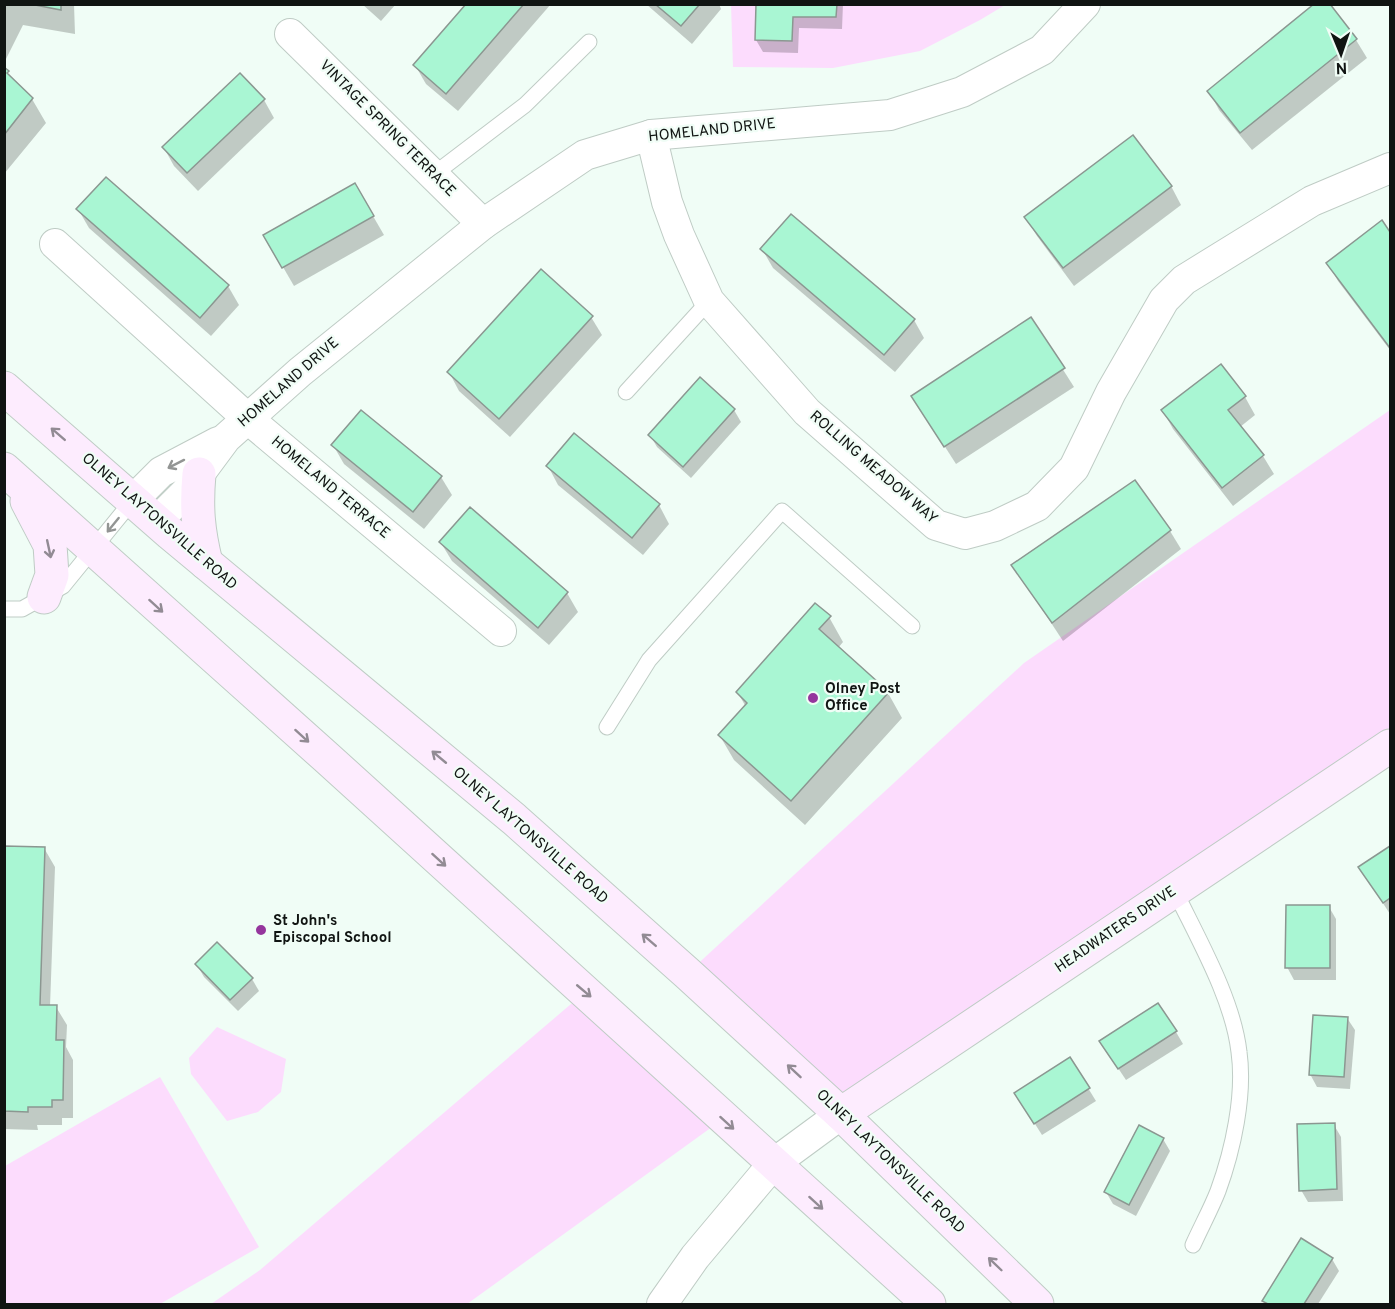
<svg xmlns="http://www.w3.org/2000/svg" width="1395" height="1309" viewBox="0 0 1395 1309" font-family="Overpass,sans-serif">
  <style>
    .green { fill: #fcdcfd }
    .shadow { fill: #0003 }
    .building { fill: #a9f6d3; stroke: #8b9791; stroke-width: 1.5 }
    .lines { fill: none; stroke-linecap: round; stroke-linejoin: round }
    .lane-casing { stroke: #bfccc5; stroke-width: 17 }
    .street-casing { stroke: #bfccc5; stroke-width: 32 }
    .secondary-casing { stroke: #bfccc5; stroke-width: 35 }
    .lane { stroke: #fff; stroke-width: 15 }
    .street { stroke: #fff; stroke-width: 30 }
    .secondary { stroke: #fdecfe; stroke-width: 33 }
    .oneway { stroke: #928b94 }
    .oneway2 { stroke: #939594 }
    .poi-dot { fill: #95359d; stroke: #f0fdf6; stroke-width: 2 }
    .labels { text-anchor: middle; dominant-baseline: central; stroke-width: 4.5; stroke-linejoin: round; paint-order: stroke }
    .street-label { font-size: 15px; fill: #101412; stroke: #f0fdf6 }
    .poi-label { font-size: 15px; font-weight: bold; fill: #101412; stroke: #f0fdf6; text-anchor: start }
  </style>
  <rect width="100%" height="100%" fill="#f0fdf6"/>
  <g class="green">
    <polygon points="731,5 1005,5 980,20 920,51 833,68 733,67"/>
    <polygon points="1390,410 1390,746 841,1114 690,971 1024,663"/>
    <polygon points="585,992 723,1119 467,1304 211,1304 260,1270"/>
    <polygon points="217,1027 286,1059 281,1092 258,1112 227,1121 191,1074 189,1058"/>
    <polygon points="160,1077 259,1247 160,1304 5,1304 5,1166"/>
  </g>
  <g class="shadow">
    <polygon points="4,4 74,4 75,34 23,25 4,63"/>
    <polygon points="362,4 396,4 381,21"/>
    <polygon points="468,4 551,4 458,111 426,84 415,65"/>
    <polygon points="646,4 719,4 721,9 692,44"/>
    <polygon points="757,4 843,4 842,29 799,28 798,53 763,52 756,40"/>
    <polygon points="1356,40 1367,58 1252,150 1219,110 1209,91"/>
    <polygon points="4,69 14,82 32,99 46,123 4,174"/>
    <polygon points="264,100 274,118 198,191 174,166 164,148"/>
    <polygon points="106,179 228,286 239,305 211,336 89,228 78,209"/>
    <polygon points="355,185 384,235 294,286 265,236"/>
    <polygon points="1171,186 1181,205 1074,286 1037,236 1026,218"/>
    <polygon points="1381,222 1390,234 1390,350 1338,281 1328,263"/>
    <polygon points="762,249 914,320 924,338 895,372 773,268"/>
    <polygon points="591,317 602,335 510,437 459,391 449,372"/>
    <polygon points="1031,319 1074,387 956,464 924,414"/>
    <polygon points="700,379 734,410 741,422 691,478 657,447 650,435"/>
    <polygon points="1245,397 1255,415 1240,427 1263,456 1274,474 1233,506 1173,429 1163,411"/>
    <polygon points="333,445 441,477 452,495 424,529 344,464"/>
    <polygon points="548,466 659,505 669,524 643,555 558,485"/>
    <polygon points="470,509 567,593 578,612 549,645 452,561 441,543"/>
    <polygon points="1170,531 1181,549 1063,641 1013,565"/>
    <polygon points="829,617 843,642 838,648 888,693 902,718 805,825 734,760 720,736 746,707 738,693"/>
    <polygon points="1390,847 1390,914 1360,868"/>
    <polygon points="4,848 44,848 55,867 50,1007 56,1007 67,1025 66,1047 73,1060 73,1118 62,1118 62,1125 37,1125 38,1130 4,1129"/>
    <polygon points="1329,907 1336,919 1336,980 1294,980 1287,967"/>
    <polygon points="197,965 252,979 259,991 238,1011 204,977"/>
    <polygon points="1347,1018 1355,1030 1350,1089 1317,1087 1310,1074"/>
    <polygon points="1176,1032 1183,1044 1126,1080 1108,1053"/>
    <polygon points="1070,1059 1096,1101 1042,1135 1023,1105"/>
    <polygon points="1334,1125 1341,1137 1343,1201 1308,1202 1301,1190"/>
    <polygon points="1163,1139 1170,1151 1136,1216 1113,1204 1106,1192"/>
    <polygon points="1332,1259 1339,1271 1318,1304 1266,1304 1264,1301"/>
  </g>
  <g class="building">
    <polygon points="30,4 61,4 61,10"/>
    <polygon points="466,4 524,4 446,94 413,65"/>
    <polygon points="655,4 700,4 681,26"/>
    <polygon points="756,4 837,4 836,17 793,17 792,41 755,40"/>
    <polygon points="1314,4 1330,4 1357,39 1240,133 1207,91"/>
    <polygon points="4,67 9,71 7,73 33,98 4,135"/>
    <polygon points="240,73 265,99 187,173 162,147"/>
    <polygon points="1133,135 1172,186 1063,268 1024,217"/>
    <polygon points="106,177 229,285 200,318 76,209"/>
    <polygon points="355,183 374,216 282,268 263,235"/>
    <polygon points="791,214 915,319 884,355 760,249"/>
    <polygon points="1382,220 1390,232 1390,348 1326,263"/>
    <polygon points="541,269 593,316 499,419 447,372"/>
    <polygon points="1031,317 1065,368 944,447 911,396"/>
    <polygon points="1221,364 1246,396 1228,410 1264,455 1222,488 1161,410"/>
    <polygon points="700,377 735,409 683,467 648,435"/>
    <polygon points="361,410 442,476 413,512 331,445"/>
    <polygon points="574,433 660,504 632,538 546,466"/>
    <polygon points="1135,480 1171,530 1052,623 1011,565"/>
    <polygon points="470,507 568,592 538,628 439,542"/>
    <polygon points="815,603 831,616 819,629 889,692 791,801 718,735 747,703 736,692"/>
    <polygon points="4,846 45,847 40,1005 57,1005 56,1040 64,1040 63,1100 52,1100 52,1107 28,1107 28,1112 4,1111"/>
    <polygon points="1390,846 1390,898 1383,903 1358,867"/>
    <polygon points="1286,905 1330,905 1330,968 1285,968"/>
    <polygon points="217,942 253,978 230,1000 195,964"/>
    <polygon points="1158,1003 1177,1031 1118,1069 1099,1041"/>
    <polygon points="1313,1015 1348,1017 1344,1077 1309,1075"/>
    <polygon points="1070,1057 1090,1088 1034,1124 1014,1093"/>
    <polygon points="1335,1123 1337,1189 1299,1191 1297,1124"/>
    <polygon points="1139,1125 1164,1138 1129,1205 1104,1192"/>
    <polygon points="1301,1238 1333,1258 1304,1304 1268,1304 1262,1301"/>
  </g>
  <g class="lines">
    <defs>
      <g id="lane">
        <polyline points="433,175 525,105 589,42"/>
        <polyline points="626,392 709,301"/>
        <polyline points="4,609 22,609 63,586 133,500"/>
        <polyline points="607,727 649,660 782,511 912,626"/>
        <path d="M1175,891C1198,939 1233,999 1239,1052C1245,1095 1233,1150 1218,1191C1211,1209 1201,1227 1193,1245"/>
      </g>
      <g id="street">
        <polyline points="290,34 483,224"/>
        <polyline points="651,135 667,202 679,235 709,301 807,412 936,525 965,534 995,526 1037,506 1074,468 1111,392 1164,300 1184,280 1312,201 1390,168"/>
        <polyline points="55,244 247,418 501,631"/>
        <polyline points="133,500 161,472 218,442"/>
        <polyline points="157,521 186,492 226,438 300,372 483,224 585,155 651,135 890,115 962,92 1042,50 1085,4"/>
        <polyline points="662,1304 695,1257 773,1164 841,1114"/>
      </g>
      <g id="secondary">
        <polyline points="4,388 170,533 514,819 687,973 841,1114 1037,1304"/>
        <polyline points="4,469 326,757 929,1304"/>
        <path d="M199,474C196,508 198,530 206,563"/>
        <polyline points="27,501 50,545 52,575 44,597"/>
        <polyline points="841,1114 1390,746"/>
      </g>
    </defs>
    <use href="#lane" class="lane-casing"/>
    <use href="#street" class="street-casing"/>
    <use href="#secondary" class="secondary-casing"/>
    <use href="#lane" class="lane"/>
    <use href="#street" class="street"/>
    <use href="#secondary" class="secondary"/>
  </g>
  <defs><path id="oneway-shaft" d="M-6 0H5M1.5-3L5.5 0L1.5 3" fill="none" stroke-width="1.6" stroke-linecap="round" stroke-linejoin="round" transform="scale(1.5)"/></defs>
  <g class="oneway">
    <use href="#oneway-shaft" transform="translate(58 434) rotate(-139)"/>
    <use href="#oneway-shaft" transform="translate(49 549) rotate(78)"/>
    <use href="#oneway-shaft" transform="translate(156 606) rotate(42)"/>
    <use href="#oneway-shaft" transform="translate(302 736) rotate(42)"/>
    <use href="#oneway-shaft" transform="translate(439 757) rotate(-140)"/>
    <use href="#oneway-shaft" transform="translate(439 860) rotate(42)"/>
    <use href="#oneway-shaft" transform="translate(649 940) rotate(-139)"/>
    <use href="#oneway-shaft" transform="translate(584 991) rotate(40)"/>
    <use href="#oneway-shaft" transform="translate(794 1071) rotate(-137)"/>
    <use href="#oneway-shaft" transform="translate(727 1123) rotate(42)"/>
    <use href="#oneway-shaft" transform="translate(816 1203) rotate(42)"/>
    <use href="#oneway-shaft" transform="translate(995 1264) rotate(-136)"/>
  </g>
  <g class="oneway2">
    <use href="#oneway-shaft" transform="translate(176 464) rotate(153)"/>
    <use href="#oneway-shaft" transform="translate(113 525) rotate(129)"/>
  </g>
  <g class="poi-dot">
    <circle cx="813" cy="698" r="6"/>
    <circle cx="261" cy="930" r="6"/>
  </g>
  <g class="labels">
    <g class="street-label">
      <text transform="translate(387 129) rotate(45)">VINTAGE SPRING TERRACE</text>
      <text transform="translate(712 131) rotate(-6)">HOMELAND DRIVE</text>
      <text transform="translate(289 383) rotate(-41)">HOMELAND DRIVE</text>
      <text transform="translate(873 468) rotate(41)">ROLLING MEADOW WAY</text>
      <text transform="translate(330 488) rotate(40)">HOMELAND TERRACE</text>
      <text transform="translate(159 522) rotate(41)">OLNEY LAYTONSVILLE ROAD</text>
      <text transform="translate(530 836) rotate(41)">OLNEY LAYTONSVILLE ROAD</text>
      <text transform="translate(1116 930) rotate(-34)">HEADWATERS DRIVE</text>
      <text transform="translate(890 1162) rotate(44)">OLNEY LAYTONSVILLE ROAD</text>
    </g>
    <g class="poi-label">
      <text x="825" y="689">Olney Post<tspan x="825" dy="17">Office</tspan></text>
      <text x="273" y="921">St John's<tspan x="273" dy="17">Episcopal School</tspan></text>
    </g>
  </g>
  <rect width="1395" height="1309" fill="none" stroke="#101412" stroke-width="12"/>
  <g transform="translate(1341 54) rotate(178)" stroke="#f0fdf6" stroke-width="4.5" paint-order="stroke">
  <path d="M0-4.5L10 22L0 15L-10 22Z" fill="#101412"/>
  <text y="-9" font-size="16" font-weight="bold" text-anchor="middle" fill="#101412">N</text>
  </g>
</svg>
